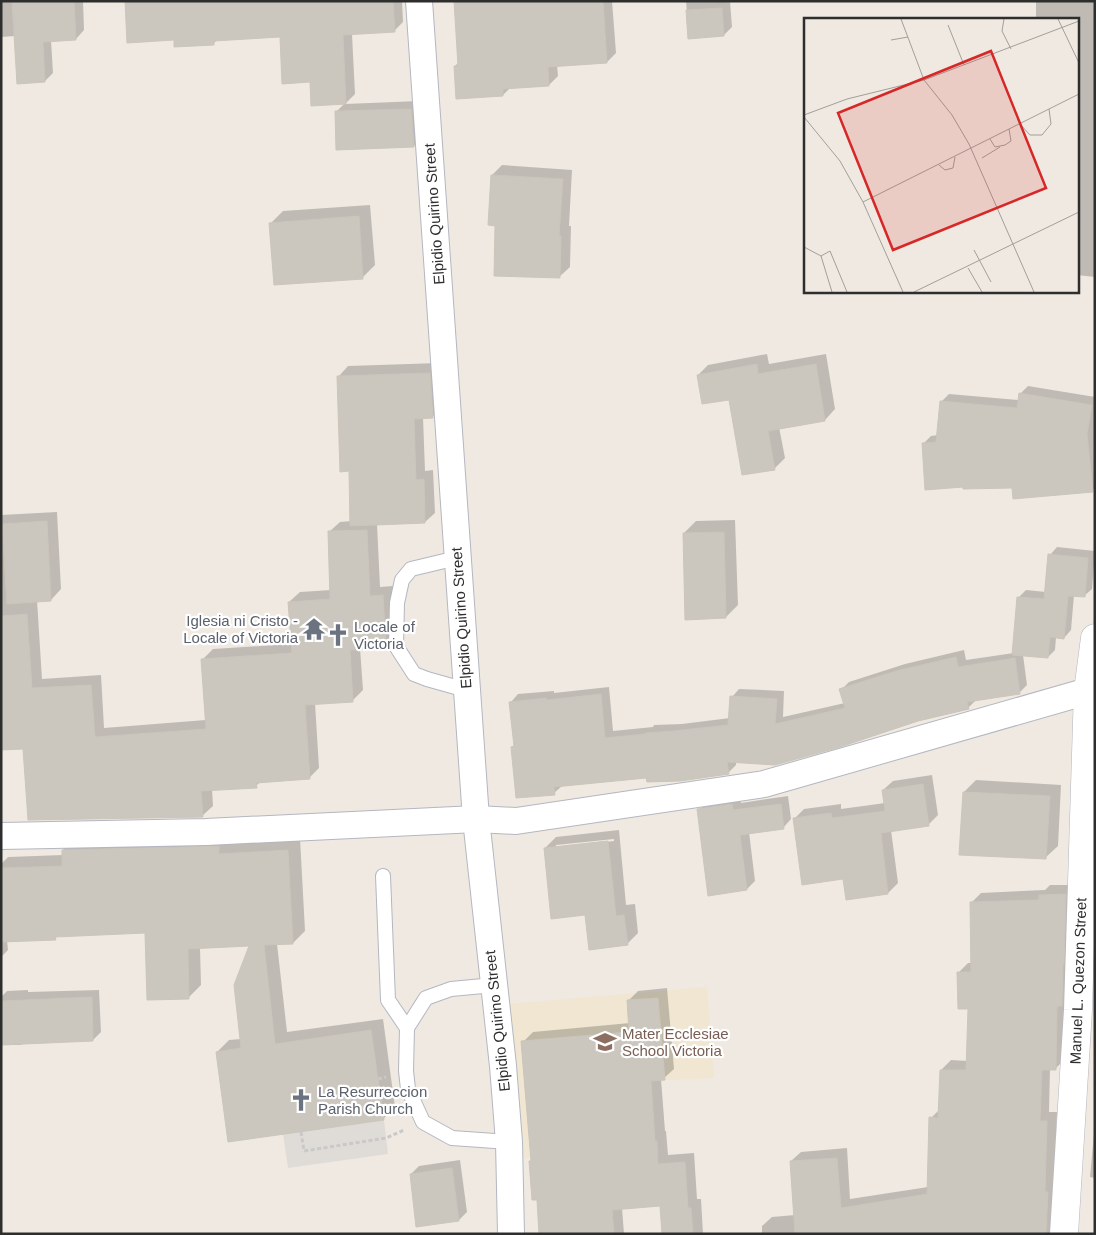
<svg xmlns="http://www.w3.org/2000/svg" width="1096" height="1235" viewBox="0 0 1096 1235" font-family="Arial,sans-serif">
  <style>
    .education { fill: #f0e6d1 }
    .plaza { fill: #dfdcd8 }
    .shadow { fill: #0003; fill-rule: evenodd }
    .building { fill: #cbc7bf; stroke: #cbc5ba }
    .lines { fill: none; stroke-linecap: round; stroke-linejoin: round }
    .lane-casing { stroke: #b4b7c1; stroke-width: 16 }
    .street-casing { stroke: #b4b7c1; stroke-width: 28 }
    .secondary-casing { stroke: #b4b7c1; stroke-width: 29 }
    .path { stroke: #c9c9c9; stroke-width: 3; stroke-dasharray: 4 2.5; stroke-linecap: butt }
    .lane { stroke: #fff; stroke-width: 14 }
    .street { stroke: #fff; stroke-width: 26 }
    .secondary { stroke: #fff; stroke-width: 28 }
    .labels { text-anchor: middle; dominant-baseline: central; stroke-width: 4.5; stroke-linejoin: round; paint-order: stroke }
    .street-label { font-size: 15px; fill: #2e2e2e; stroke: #fff }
    .worship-label { font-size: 15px; fill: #5b616d; stroke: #fff; text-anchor: start }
    .education-label { font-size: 15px; fill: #785e54; stroke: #fff; text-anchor: start }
    .inset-road { fill: none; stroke: #a29e99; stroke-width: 1 }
    .view { fill: #d62828; fill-opacity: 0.15; stroke: #d62828; stroke-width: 2.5 }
    .inset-edge { fill: none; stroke: #2e2e2e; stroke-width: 2.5 }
  </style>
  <rect width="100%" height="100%" fill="#efe9e1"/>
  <polygon class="education" points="707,987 714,1078 665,1080 556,1089 537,1156 508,1161 496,1005"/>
  <polygon class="plaza" points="384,1120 388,1154 288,1168 283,1134"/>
  <g class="shadow">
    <polygon points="1,1 83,1 84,30 76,39 51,40 53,73 45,81 15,36 1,37"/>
    <polygon points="126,1 402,1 403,22 394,31 352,34 355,94 345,104 419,101 422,138 414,146 336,112 345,103 311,81 281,35 218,39 214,43 175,39"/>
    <polygon points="455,1 612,1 616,53 607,62 557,65 558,76 549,85 510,88 503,95 455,66 459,62"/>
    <polygon points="686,1 730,1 732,27 724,35 689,38"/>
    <polygon points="1036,1 1095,1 1095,277 1077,275 1077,19 1036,19"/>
    <polygon points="502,165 572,170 569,226 571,226 570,267 559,277 492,175"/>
    <polygon points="370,205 375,265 363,277 271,223 283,211"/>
    <polygon points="767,354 769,364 826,354 835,409 825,420 779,427 785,458 774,469 730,398 698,375 708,365"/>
    <polygon points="439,363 442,407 432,417 423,417 425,471 433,470 435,513 425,522 377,524 380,587 393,586 396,636 386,646 360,648 363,690 353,700 315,703 319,768 309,778 261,781 256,786 212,789 213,806 202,816 24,747 1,749 1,515 57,512 61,589 51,600 37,600 42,679 101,675 104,728 206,720 203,659 213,649 292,644 289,602 300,592 331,590 329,532 340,522 352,521 350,470 339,376 348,366"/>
    <polygon points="1028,386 1095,397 1095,488 1092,490 1013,487 923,444 931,436 938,435 941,402 949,394 1019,400 1020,394"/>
    <polygon points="735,520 738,605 726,617 684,533 696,521"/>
    <polygon points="1057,547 1095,551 1092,589 1084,596 1074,595 1071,630 1064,638 1056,637 1055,650 1048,657 1023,655 1027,685 1019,693 977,699 968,708 736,762 736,765 728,773 648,776 562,786 554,793 512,747 515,745 511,702 518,694 554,691 554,693 609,687 613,731 653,727 654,725 682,724 730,718 732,697 739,689 784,691 783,717 845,703 841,690 849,682 905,664 964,650 966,660 1014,653 1019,597 1026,590 1046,592 1050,555"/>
    <polygon points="932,775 938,815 928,825 891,830 898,883 888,893 844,878 794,819 804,809 841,804 841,809 885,803 883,790 893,781"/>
    <polygon points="976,780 1061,785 1058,846 1045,858 964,792"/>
    <polygon points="788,796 791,819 783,828 749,832 755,881 747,889 699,810 707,802 740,797 741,803"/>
    <path d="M619,830L626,905L635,904L638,933L627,944L586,914L545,848L556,837ZM614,839V841L556,848V845Z"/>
    <polygon points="75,838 300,838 305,931 293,943 277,944 287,1032 383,1019 395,1107 383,1119 217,1052 229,1040 241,1039 251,945 200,948 201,985 189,997 146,932 58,936 55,938 7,940 8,950 1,957 1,864 8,857 63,855 63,850"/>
    <polygon points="1050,885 1075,885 1065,1059 1055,1069 1050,1069 1049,1112 1057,1112 1054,1183 1055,1234 762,1234 762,1226 772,1217 795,1215 791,1161 801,1152 847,1148 850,1199 928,1187 931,1118 940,1109 941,1070 951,1060 968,1061 969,1007 958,973 968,963 972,963 972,902 981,893 1045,890"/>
    <polygon points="667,988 674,1069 664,1078 661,1079 665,1131 666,1131 668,1155 694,1153 697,1199 701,1199 703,1234 663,1234 661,1205 622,1208 624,1234 541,1234 538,1199 530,1161 532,1159 523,1042 533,1032 630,1023 628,1001 638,991"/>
    <polygon points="28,990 28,992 99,990 101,1032 93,1040 23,1043 21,1045 1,1045 1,997 7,991"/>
    <polygon points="1095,1122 1095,1178 1090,1177"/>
    <polygon points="460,1160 467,1212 459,1220 411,1174 419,1166"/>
  </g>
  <g class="building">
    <polygon points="12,1 74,1 76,40 43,42 45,82 17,84"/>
    <polygon points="125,1 393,1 395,32 343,35 346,104 311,106 310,82 282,84 280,37 214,41 214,45 174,47 174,40 127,43"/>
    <polygon points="454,1 603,1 607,63 548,67 549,86 503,89 503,96 456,99 454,66 458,66"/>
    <polygon points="722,8 724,36 688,39 686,10"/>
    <polygon points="411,109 414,147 336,150 335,111"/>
    <polygon points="491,175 563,179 559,236 561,236 560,278 494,276 495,226 488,225"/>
    <polygon points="359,216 363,279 274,285 269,223"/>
    <polygon points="757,364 758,374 816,364 825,421 768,431 775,470 742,475 729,400 702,404 697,375"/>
    <polygon points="430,373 433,418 414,419 416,480 424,479 425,523 350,526 349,471 340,472 337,376"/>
    <polygon points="1019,393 1092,405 1087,434 1093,492 1013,499 1012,488 963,489 963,487 925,490 922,443 936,442 940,401 1017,408"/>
    <polygon points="47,521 51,601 7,604 2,524"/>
    <polygon points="367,530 370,596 383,595 386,647 350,650 353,702 305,705 310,779 256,783 257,788 201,791 203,817 28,820 23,749 1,750 1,616 27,614 32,688 91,685 95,737 206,729 201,659 292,653 288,602 330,599 328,531"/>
    <polygon points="724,532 726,618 685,620 683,533"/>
    <polygon points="1048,554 1088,558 1085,597 1068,596 1064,639 1050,637 1048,658 1012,655 1017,597 1044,599"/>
    <polygon points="956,657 958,667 1015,658 1020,694 967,702 969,709 918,721 840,747 775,765 727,762 729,774 680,781 647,782 646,778 554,787 555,795 516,798 511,747 514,746 509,702 546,698 547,700 601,694 605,738 645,734 645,733 673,731 728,725 730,696 777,699 775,724 845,708 839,689 896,671"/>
    <polygon points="923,784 929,826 881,833 888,894 846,900 843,879 802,885 793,818 831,813 832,818 885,811 882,790"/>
    <polygon points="963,792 1050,796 1046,859 959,855"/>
    <polygon points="732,804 733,810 781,804 784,829 740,835 747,890 708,896 697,809"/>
    <polygon points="608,841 616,916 624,915 628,945 589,950 585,915 551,919 544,848"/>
    <polygon points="219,846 219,854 288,850 293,944 264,945 275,1044 371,1030 384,1120 228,1142 216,1052 241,1048 234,985 249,946 188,949 189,999 147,1000 145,933 55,937 56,940 1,942 1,868 62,866 62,850"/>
    <polygon points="1066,894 1064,964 1063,964 1062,1006 1057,1006 1056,1070 1042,1070 1040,1121 1047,1121 1045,1192 1048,1192 1046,1234 795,1234 790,1161 837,1158 841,1208 927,1194 929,1117 938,1118 940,1070 966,1070 968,1009 958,1009 957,972 971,972 970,902 1039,900 1039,895"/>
    <polygon points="92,997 93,1041 1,1045 1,1001"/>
    <polygon points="658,998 665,1080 651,1081 655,1141 657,1141 658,1164 685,1162 688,1208 691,1208 693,1234 662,1234 660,1206 612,1210 614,1234 539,1234 537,1200 532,1200 529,1161 531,1161 521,1041 629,1032 627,1000"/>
    <polygon points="452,1168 459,1221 416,1227 410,1174"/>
  </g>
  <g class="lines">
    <defs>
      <g id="lane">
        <polyline points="457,558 411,569 402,580 397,603 396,646 414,674 427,679 466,690"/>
        <polyline points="383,876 388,1000 407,1028"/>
        <polyline points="494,985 451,989 426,998 407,1028 406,1071 408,1089 423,1122 452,1138 509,1142"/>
      </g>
      <g id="street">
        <polyline points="419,1 476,819 503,1066 509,1142 511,1234"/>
        <polyline points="1,836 206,832 476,819 516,821 764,784 1088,691 1095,691"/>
      </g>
      <polyline id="secondary" points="1064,1234 1078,1010 1088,691 1095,638"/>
    </defs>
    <use href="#lane" class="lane-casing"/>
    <use href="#street" class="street-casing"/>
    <use href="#secondary" class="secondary-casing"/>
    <g class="path">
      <polyline points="378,1079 386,1077"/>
      <polyline points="301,1132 304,1151 386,1138 404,1130"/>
    </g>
    <use href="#lane" class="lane"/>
    <use href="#street" class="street"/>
    <use href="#secondary" class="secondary"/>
  </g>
  <defs>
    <symbol id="temple-bare" viewBox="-9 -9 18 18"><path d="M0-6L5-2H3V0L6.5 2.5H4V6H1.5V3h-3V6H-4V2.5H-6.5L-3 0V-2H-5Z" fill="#6b7280" stroke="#fff" stroke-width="2.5" paint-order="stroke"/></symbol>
    <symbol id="church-bare" viewBox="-9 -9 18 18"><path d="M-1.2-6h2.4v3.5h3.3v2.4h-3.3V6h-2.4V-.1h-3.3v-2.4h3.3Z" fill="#6b7280" stroke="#fff" stroke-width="2.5" paint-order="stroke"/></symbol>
    <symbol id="school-bare" viewBox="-9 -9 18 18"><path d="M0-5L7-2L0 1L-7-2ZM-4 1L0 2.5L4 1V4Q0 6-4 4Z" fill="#8d6e63" stroke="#fff" stroke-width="2.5" paint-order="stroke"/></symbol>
  </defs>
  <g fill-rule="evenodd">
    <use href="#temple-bare" x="298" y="613" width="32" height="32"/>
    <use href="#church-bare" x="322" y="619" width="32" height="32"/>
    <use href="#school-bare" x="589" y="1026" width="32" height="32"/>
    <use href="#church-bare" x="285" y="1084" width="32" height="32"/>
  </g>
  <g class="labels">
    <g class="street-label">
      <text transform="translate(434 214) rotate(-94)">Elpidio Quirino Street</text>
      <text transform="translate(461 618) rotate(-94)">Elpidio Quirino Street</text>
      <text transform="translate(1078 981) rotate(-88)">Manuel L. Quezon Street</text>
      <text transform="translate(497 1021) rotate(-96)">Elpidio Quirino Street</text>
    </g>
    <g class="worship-label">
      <text x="298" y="620" text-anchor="end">Iglesia ni Cristo -<tspan x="298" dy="17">Locale of Victoria</tspan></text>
      <text x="354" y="626">Locale of<tspan x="354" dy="17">Victoria</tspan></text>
      <text x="318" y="1091">La Resurreccion<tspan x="318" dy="17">Parish Church</tspan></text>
    </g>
    <g class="education-label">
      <text x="622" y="1033">Mater Ecclesiae<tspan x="622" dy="17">School Victoria</tspan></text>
    </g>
  </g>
  <g transform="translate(804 18)">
    <rect width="275" height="275" fill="#efe9e1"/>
    <path class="inset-road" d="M97,1L120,62L148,97L165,126L230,274M200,1L198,13L207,31M254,1L275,45M144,7L160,47M87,22L104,19M0,97L43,81L120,62L275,3M0,99L36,143L59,184L99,274M216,106L226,117H238L247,106L245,91M186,121L191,129L201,127L207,123L205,111M178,140L196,129M135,147L141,152L149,150L151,139M59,184L275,76M0,229L17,238M170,232L187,264M164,250L178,274M28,274L17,238L26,233L43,274M110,274L275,194"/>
    <path class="view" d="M187,33L242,170L89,232L34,95Z"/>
    <rect width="275" height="275" class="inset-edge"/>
  </g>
  <rect width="1096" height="1235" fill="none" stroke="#2e2e2e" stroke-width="5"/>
</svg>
